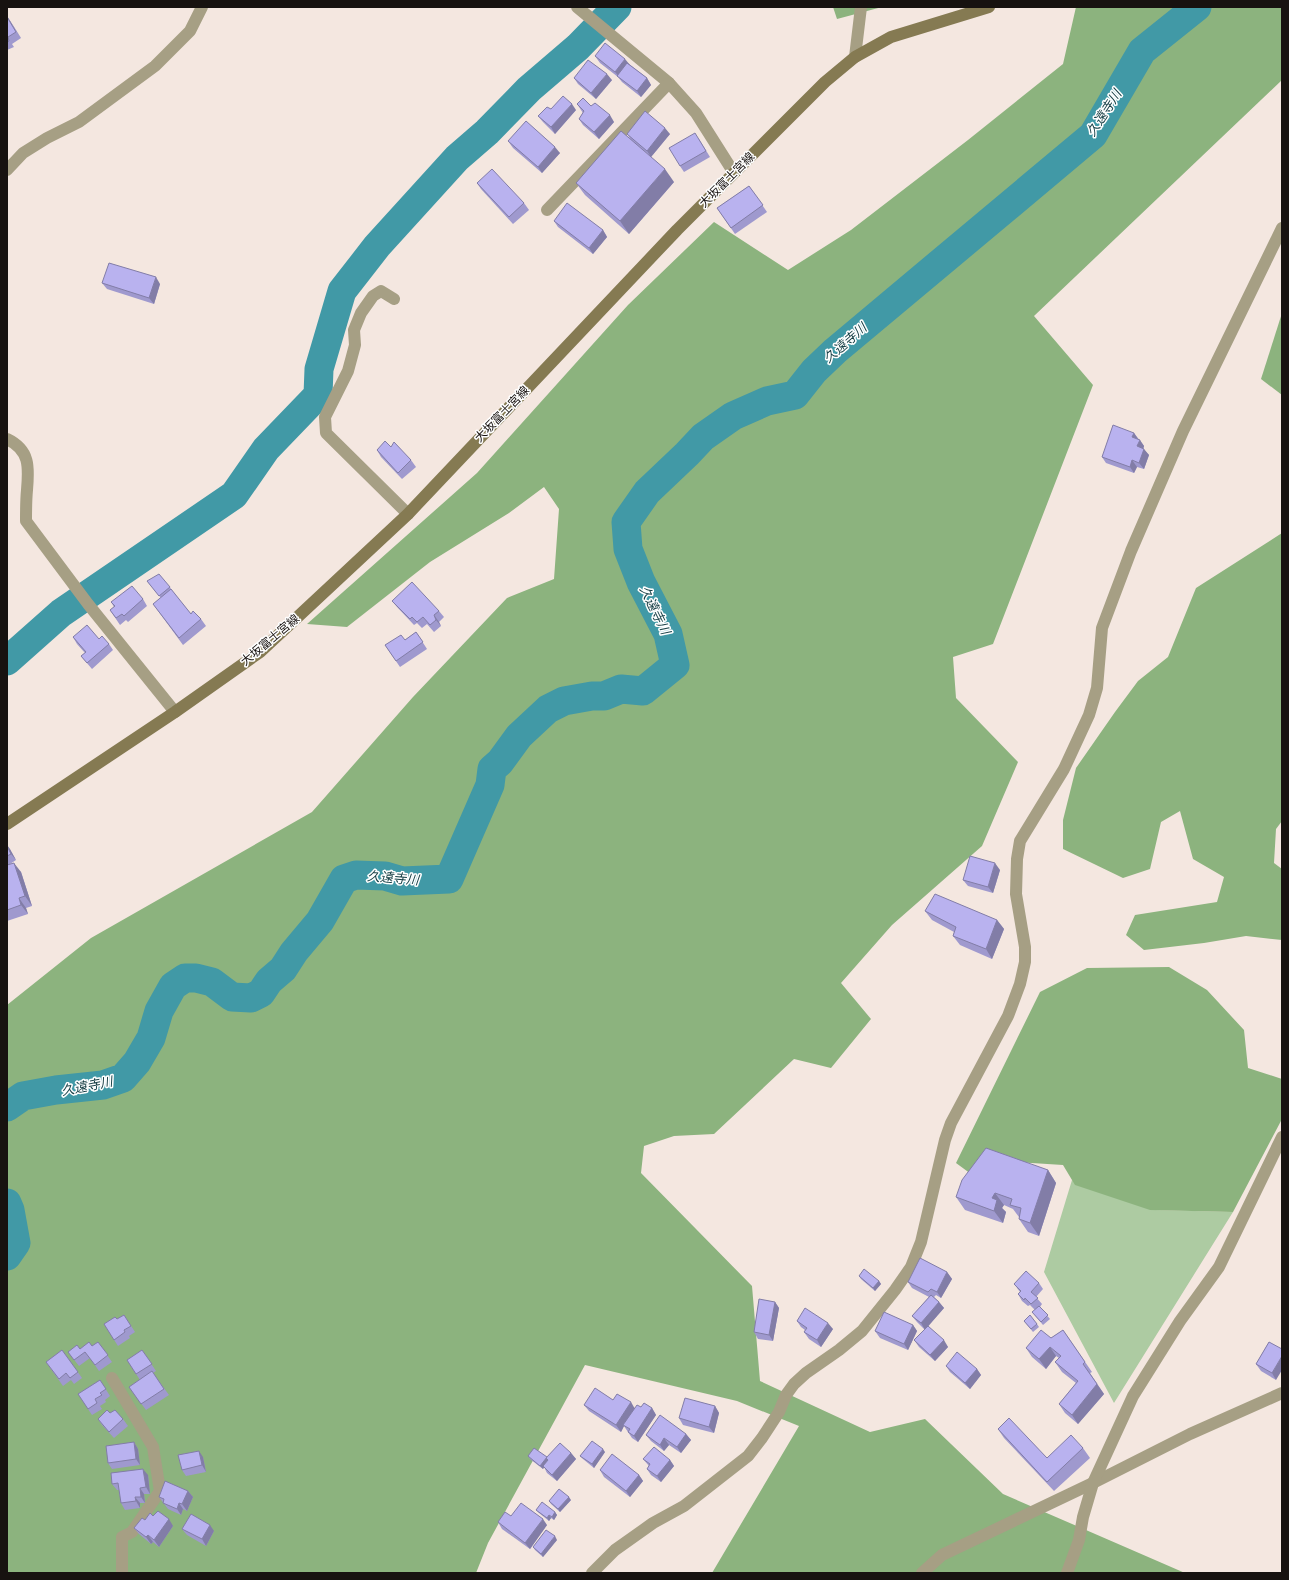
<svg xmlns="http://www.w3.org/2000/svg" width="1289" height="1580" viewBox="0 0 1289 1580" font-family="Raleway,'Noto Sans JP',sans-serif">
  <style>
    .green { fill: #adcba2 }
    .forest { fill: #8cb37e }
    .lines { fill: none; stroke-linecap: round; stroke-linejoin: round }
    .river { stroke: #4199a6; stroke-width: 29 }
    .minor { stroke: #a69f84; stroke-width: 12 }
    .tertiary { stroke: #a69f84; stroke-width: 12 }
    .secondary { stroke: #857a52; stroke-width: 12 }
    .wall { fill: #9f99ce }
    .shaded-wall { fill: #827da7 }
    .building { fill: #b9b2ef; stroke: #827da7 }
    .labels { text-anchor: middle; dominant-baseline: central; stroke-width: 3; stroke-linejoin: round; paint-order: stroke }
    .street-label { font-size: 12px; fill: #171210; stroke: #fff }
    .water-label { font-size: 13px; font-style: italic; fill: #194147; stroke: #fff }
  </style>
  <rect width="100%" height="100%" fill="#f4e7e0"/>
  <polygon class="green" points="1072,1180 1155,1210 1233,1212 1114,1403 1044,1272"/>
  <g class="forest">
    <polygon points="833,7 882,7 837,19"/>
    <polygon points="1076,7 1282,7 1282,80 1034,316 1093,385 993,644 953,657 956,698 1018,762 982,846 892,925 841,983 871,1019 831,1068 794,1059 714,1134 674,1136 644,1146 641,1173 752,1286 760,1381 870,1432 925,1419 1003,1494 1185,1573 712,1573 799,1426 737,1401 585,1365 488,1543 476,1573 7,1573 7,1005 91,938 312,812 413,697 507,598 554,579 559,509 544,487 509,513 430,562 347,627 307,624 477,473 628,305 714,222 788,270 851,230 968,140 1063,64"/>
    <polygon points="1282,313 1282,395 1261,379"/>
    <polygon points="1282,533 1282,821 1276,829 1274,863 1282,869 1282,940 1246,936 1204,943 1144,950 1126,935 1135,915 1217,902 1224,877 1193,859 1180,811 1161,822 1150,869 1123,878 1063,849 1063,820 1076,768 1115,712 1138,681 1168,657 1196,588"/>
    <polygon points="1169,967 1207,990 1244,1030 1248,1068 1282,1079 1282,1119 1233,1212 1150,1210 1075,1185 1063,1165 985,1160 971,1174 956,1163 1040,992 1087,968"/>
  </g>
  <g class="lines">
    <g class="river">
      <polyline points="7,661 61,613 234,495 266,449 318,395 319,369 342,291 377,246 457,158 487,132 529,89 578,47 617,7"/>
      <polyline points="7,1107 23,1096 56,1090 103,1085 123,1078 137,1062 151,1038 159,1011 173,986 185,978 196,978 212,982 232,997 251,998 261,993 269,981 283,969 294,952 320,921 344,879 356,875 385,876 402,881 449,879 490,785 492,769 500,762 519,736 548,709 564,701 592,696 604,696 621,689 643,691 675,665 668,634 641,582 628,549 626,522 647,492 687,454 703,437 733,416 767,401 795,395 814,371 835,351 1093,135 1142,51 1197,7"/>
      <polyline points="7,1203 10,1210 16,1243 7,1256"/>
    </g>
    <g class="minor">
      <polyline points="577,7 669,83 696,113 734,173"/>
      <polyline points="855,57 861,7"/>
      <polyline points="7,170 23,153 47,138 79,122 155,66 190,31 202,7"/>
      <polyline points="547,210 669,83"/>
      <polyline points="394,299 381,291 373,296 361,313 354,330 355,345 348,371 325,417 326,433 408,514"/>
      <path d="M7,439C30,450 29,467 27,490C26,500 26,511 26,521L88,604L175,712"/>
      <polyline points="112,1378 153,1447 160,1491 132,1532 122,1537 122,1573"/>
      <polyline points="592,1573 615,1550 653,1523 684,1506 748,1456 762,1438 779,1412 786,1395 794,1384 806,1373 839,1350 862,1331 895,1290 911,1267 921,1242 945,1140 951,1123 1008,1016 1020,984 1025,962 1025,947 1016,894 1017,859 1020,841 1064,769 1089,715 1097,688 1102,628 1131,551 1183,431 1282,228"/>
      <polyline points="922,1573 942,1555 1093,1483 1190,1434 1282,1393"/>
    </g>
    <polyline class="tertiary" points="1067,1573 1079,1540 1083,1517 1093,1483 1133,1396 1180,1321 1219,1267 1282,1137"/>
    <polyline class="secondary" points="7,824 175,712 260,652 408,514 677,230 825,82 855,57 891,37 989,7"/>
  </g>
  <g class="wall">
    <polygon points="7,16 21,38 12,44 14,47 7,50"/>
    <polygon points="595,56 629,64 647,78 651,85 641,97 622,82 618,77 600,63"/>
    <polygon points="574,78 612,80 596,99 578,84"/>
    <polygon points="577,104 614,122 599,139 583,125 579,119 583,113"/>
    <polygon points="551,109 576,110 555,134 543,122 538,116"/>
    <polygon points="627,134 670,134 651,157 631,140"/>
    <polygon points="699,139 710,157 684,172 680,166"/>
    <polygon points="508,141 560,153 542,173 513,148"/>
    <polygon points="674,182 629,234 585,195 576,183"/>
    <polygon points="477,183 524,203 529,210 513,224 481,189"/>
    <polygon points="749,186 767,212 735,234 717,208"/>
    <polygon points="554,221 603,230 607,237 593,254 558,227"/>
    <polygon points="102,283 160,284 154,304 107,289"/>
    <polygon points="1134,433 1144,446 1143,449 1149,455 1144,469 1137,467 1134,473 1106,463 1102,457"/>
    <polygon points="391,447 411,460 416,467 402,479 381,457 377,450"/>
    <polygon points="147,581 170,587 172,591 191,614 201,619 206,626 183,645 153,604 161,598"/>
    <polygon points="143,599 147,606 128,622 126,620 120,625 110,610 114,607 111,602"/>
    <polygon points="392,601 439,611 444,617 439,622 441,626 434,632 427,624 422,628 417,623 414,625 397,607"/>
    <polygon points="416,632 427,649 400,667 385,645 405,640"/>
    <polygon points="73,637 99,639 109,644 113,650 92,669 81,656 85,653 77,644"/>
    <polygon points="7,845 16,860 10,864 21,872 32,906 26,908 28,914 7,921"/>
    <polygon points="1000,870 993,893 968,886 963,880"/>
    <polygon points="925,911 997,920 1004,929 992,959 960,945 953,936 954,932 932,920"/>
    <polygon points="1048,1170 1056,1183 1039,1236 1028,1232 1019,1219 1019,1217 1013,1209 1004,1205 1002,1208 1006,1212 1003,1223 965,1210 956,1197"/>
    <polygon points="947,1272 952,1279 941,1298 936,1295 934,1297 939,1302 944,1308 928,1326 948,1347 935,1361 919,1347 914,1340 925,1330 917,1322 912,1316 929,1297 912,1288 908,1282"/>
    <polygon points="859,1276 879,1281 881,1284 875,1291 861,1279"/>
    <polygon points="1039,1283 1043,1289 1036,1297 1042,1304 1040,1307 1050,1319 1043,1325 1032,1312 1035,1310 1030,1305 1028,1306 1022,1301 1018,1294 1020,1292 1014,1284"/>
    <polygon points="775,1302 779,1308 773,1341 758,1339 754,1332"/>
    <polygon points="124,1315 135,1332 129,1336 130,1338 118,1346 104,1324 117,1319"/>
    <polygon points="797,1321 833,1329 821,1347 809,1339 804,1332 805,1330 801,1327"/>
    <polygon points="1024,1321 1037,1324 1039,1327 1033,1332"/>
    <polygon points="913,1325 917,1331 908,1350 880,1338 875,1331"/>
    <polygon points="1063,1330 1092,1372 1090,1373 1104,1394 1078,1424 1065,1413 1059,1404 1076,1383 1062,1372 1055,1362 1059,1358 1056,1356 1046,1369 1032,1357 1026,1348 1051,1338"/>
    <polygon points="98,1342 112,1362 99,1371 90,1358 79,1366 68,1352 92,1346"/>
    <polygon points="1269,1342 1276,1380 1261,1371 1256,1364"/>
    <polygon points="62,1350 82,1378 74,1384 71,1380 63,1386 46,1362"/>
    <polygon points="142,1350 156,1371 153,1373 169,1395 146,1410 129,1387 140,1380 127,1360"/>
    <polygon points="946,1366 977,1369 981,1375 970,1389 950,1372"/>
    <polygon points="100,1380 110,1396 105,1400 106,1402 100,1406 102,1409 92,1415 88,1409"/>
    <polygon points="613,1400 635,1408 641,1407 652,1408 656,1415 638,1442 632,1438 624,1426 621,1432 589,1411 584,1405"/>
    <polygon points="715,1406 719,1413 714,1433 683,1425 679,1418"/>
    <polygon points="110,1413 123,1419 128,1426 114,1438 102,1425 98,1419"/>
    <polygon points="998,1429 1047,1458 1083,1448 1090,1458 1054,1491 1004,1438"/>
    <polygon points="686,1434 691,1440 681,1453 669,1445 664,1451 651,1441 646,1435"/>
    <polygon points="134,1442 138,1449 140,1465 112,1469 108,1463"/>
    <polygon points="605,1452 594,1468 583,1459 580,1456"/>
    <polygon points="571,1453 576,1459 557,1481 547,1473 544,1467 543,1469 530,1459 528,1456 547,1458"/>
    <polygon points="203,1457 206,1472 186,1476 182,1470"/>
    <polygon points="643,1459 670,1460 674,1466 661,1482 651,1475 647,1469 649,1466"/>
    <polygon points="600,1470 639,1475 643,1481 630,1497 604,1477"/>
    <polygon points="148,1475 150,1494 144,1494 145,1503 140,1503 140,1508 125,1510 121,1503 119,1490 117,1490 112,1484"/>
    <polygon points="188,1491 193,1497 187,1511 183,1509 181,1515 168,1509 159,1497"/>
    <polygon points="571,1500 560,1512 551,1504 549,1501"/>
    <polygon points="536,1510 555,1512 557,1515 554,1520 551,1518 549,1521 539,1513"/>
    <polygon points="153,1516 173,1526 159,1547 153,1542 151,1544 139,1534 134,1528 145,1520"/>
    <polygon points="498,1522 547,1525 530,1549 502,1529"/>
    <polygon points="182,1529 214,1531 206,1546 187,1535"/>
    <polygon points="557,1540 543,1557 535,1550 533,1547"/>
  </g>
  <g class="shaded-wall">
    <polygon points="7,16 21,38 7,17"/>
    <polygon points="625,59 630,65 620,78 615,72"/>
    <polygon points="607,74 612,80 596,99 591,93"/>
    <polygon points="647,78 651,85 641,97 637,91"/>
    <polygon points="572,104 576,110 555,134 551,127"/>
    <polygon points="610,115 614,122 599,139 594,132"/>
    <polygon points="665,128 670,134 651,157 647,151"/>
    <polygon points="555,147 560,153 542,173 538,167"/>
    <polygon points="665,169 674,182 629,234 620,221"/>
    <polygon points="603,230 607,237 593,254 589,248"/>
    <polygon points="156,277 160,284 154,304 149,298"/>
    <polygon points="1134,433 1138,439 1132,437"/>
    <polygon points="1140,440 1144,446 1142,453 1137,446"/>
    <polygon points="1144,449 1149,455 1144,469 1139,463"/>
    <polygon points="1132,460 1137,467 1134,473 1130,467"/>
    <polygon points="434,615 439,622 441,626 436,620"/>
    <polygon points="7,845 10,849 16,860 11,854"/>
    <polygon points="14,863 21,872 32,906 25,896"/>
    <polygon points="995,863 1000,870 993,893 988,887"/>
    <polygon points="19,898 26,908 28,914 21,905"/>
    <polygon points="997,920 1004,929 992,959 986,949"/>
    <polygon points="1048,1170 1056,1183 1039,1236 1030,1223"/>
    <polygon points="995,1193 1004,1205 1002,1208 1006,1212 1003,1223 994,1211 992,1198"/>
    <polygon points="947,1272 952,1279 941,1298 937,1292"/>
    <polygon points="879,1281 881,1284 875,1291 873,1288"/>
    <polygon points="775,1302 779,1308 773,1341 769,1335"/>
    <polygon points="939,1302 944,1308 925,1330 921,1323"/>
    <polygon points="828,1323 833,1329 821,1347 817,1340"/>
    <polygon points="913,1325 917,1331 908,1350 904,1344"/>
    <polygon points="944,1340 948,1347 935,1361 930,1355"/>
    <polygon points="1050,1347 1056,1356 1046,1369 1039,1359"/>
    <polygon points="1282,1356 1282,1370 1276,1380 1272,1373"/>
    <polygon points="977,1369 981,1375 970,1389 965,1383"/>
    <polygon points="1097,1384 1104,1394 1078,1424 1072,1415"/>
    <polygon points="631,1402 635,1409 623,1425 624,1426 621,1432 616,1425"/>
    <polygon points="715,1406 719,1413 714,1433 709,1427"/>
    <polygon points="652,1408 656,1415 638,1442 634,1436"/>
    <polygon points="686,1434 691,1440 681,1453 677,1447"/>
    <polygon points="664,1438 669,1445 664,1451 660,1445"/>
    <polygon points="134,1442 138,1449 140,1465 136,1459"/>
    <polygon points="603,1449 605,1452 594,1468 592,1464"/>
    <polygon points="199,1451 203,1457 206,1472 202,1465"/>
    <polygon points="571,1453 576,1459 557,1481 552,1475"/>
    <polygon points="546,1458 548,1461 543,1469 540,1466"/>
    <polygon points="670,1460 674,1466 661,1482 657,1476"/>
    <polygon points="143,1469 148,1475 150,1494 146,1487"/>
    <polygon points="639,1475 643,1481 630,1497 626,1491"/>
    <polygon points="140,1488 144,1494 145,1503 141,1497"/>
    <polygon points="188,1491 193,1497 187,1511 182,1504"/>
    <polygon points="135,1497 140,1503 140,1508 136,1501"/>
    <polygon points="569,1497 571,1500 560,1512 558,1509"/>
    <polygon points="179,1503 183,1509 181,1515 177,1509"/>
    <polygon points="555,1512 557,1515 554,1520 552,1517"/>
    <polygon points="549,1515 551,1518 549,1521 547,1518"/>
    <polygon points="169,1519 173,1526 159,1547 154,1540"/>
    <polygon points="543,1519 547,1525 530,1549 525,1543"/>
    <polygon points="210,1525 214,1531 206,1546 202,1539"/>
    <polygon points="148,1535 153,1542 151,1544 146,1537"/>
    <polygon points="555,1536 557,1540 543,1557 541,1554"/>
  </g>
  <g class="building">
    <polygon points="7,17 16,32 8,37 9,41 7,42"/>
    <polygon points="605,43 625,59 615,72 595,56"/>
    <polygon points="588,60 607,74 591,93 574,78"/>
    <polygon points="627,63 647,78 637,91 617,76"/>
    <polygon points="563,96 572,104 551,127 538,116 547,107 551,109"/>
    <polygon points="583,98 591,106 595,103 610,115 594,132 579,119 584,111 577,104"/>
    <polygon points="645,111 665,128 647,151 627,134"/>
    <polygon points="526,121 555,147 538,167 508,141"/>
    <polygon points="621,131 665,169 620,221 576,183"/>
    <polygon points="695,133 706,151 680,166 669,148"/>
    <polygon points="492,169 524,203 509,217 477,183"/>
    <polygon points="749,186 763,205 731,228 717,208"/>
    <polygon points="567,203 603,230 589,248 554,221"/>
    <polygon points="109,263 156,277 149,298 102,283"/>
    <polygon points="1113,425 1134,433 1132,437 1140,440 1137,446 1144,449 1139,463 1132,460 1130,467 1102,457"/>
    <polygon points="385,441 391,447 394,442 411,460 398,473 377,450"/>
    <polygon points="159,574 170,587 159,596 147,581"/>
    <polygon points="412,582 439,611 434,615 436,620 430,625 423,617 417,622 412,617 410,619 392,601"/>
    <polygon points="132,586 143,599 124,616 122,614 116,618 110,610 115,606 111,602"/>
    <polygon points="171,589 191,614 193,611 201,619 179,638 153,604"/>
    <polygon points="87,625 99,639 102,636 109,644 87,663 81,656 86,652 73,637"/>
    <polygon points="416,632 423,642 396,661 385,645 401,635 405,640"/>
    <polygon points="7,846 11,854 7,856"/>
    <polygon points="970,856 995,863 988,887 963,880"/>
    <polygon points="14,863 25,896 19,898 21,905 7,910 7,865"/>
    <polygon points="935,894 997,920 986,949 953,936 956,927 925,911"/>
    <polygon points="986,1148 1048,1170 1030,1223 1019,1219 1021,1208 1010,1205 1012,1199 995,1193 992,1198 997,1200 994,1211 956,1197 962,1180"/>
    <polygon points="920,1258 947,1272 937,1292 931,1289 928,1292 908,1282"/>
    <polygon points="864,1269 879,1281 873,1288 859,1276"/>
    <polygon points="1026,1271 1039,1283 1031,1292 1038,1298 1031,1304 1025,1298 1024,1300 1018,1294 1021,1291 1014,1284"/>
    <polygon points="931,1295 939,1302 921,1323 912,1316"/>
    <polygon points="759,1299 775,1302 769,1335 754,1332"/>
    <polygon points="1039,1306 1048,1315 1041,1322 1032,1312"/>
    <polygon points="805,1308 828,1323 817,1340 804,1332 807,1328 797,1321"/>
    <polygon points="884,1312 913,1325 904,1344 875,1331"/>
    <polygon points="124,1315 131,1326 124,1330 125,1332 114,1340 104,1324 115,1317 117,1319"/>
    <polygon points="1030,1315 1037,1324 1031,1329 1024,1321"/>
    <polygon points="928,1326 944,1340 930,1355 914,1340"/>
    <polygon points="1041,1330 1051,1338 1063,1330 1085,1362 1083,1364 1097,1384 1072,1415 1059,1404 1078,1381 1055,1362 1061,1356 1050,1347 1039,1359 1026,1348"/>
    <polygon points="89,1342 92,1346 98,1342 108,1355 95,1365 85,1352 74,1360 68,1352 77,1345 80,1349"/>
    <polygon points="1269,1342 1282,1349 1282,1356 1272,1373 1256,1364"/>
    <polygon points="62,1350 78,1372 70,1378 66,1373 59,1379 46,1362"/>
    <polygon points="142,1350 152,1364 136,1374 127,1360"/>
    <polygon points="957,1352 977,1369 965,1383 946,1366"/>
    <polygon points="152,1371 164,1389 141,1404 129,1387"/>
    <polygon points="100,1380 106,1389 100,1393 102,1395 95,1399 97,1403 88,1409 78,1394"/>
    <polygon points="595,1388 613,1400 617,1394 631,1402 616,1425 584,1405"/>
    <polygon points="685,1398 715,1406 709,1427 679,1418"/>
    <polygon points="644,1403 652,1408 634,1436 628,1432 630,1429 623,1425 637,1405 641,1407"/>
    <polygon points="107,1410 110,1413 115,1410 123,1419 109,1432 98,1419"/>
    <polygon points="660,1415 686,1434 677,1447 664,1438 660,1445 646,1435"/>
    <polygon points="1009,1418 1047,1458 1071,1435 1083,1448 1047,1482 998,1429"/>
    <polygon points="592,1441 603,1449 592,1464 580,1456"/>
    <polygon points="134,1442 136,1459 108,1463 106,1446"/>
    <polygon points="560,1443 571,1453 552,1475 543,1466 548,1460 546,1458"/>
    <polygon points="654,1447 670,1460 657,1476 647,1469 650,1464 643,1459"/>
    <polygon points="534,1448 547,1457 540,1466 528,1456"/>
    <polygon points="199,1451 202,1465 182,1470 178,1455"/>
    <polygon points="612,1454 639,1475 626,1491 600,1470"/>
    <polygon points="143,1469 146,1487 140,1488 141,1497 135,1497 136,1501 121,1503 118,1483 112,1484 111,1473"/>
    <polygon points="165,1481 188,1491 182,1504 179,1503 177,1509 163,1503 164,1499 159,1497"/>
    <polygon points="559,1489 569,1497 558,1509 549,1501"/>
    <polygon points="542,1502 555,1512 552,1517 549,1515 547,1518 536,1510"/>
    <polygon points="521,1503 543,1519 525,1543 498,1522 505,1512 511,1516"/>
    <polygon points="158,1511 169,1519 154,1540 148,1535 146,1537 134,1528 142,1518 145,1520 150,1513 153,1516"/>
    <polygon points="191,1514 210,1525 202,1539 182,1529"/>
    <polygon points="546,1530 555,1536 541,1554 533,1547"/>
  </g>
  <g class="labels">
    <g class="street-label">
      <text transform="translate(727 180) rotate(-45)">大坂富士宮線</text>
      <text transform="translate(502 414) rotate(-46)">大坂富士宮線</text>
      <text transform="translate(270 640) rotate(-40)">大坂富士宮線</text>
    </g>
    <g class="water-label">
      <text transform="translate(1104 113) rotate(-57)">久遠寺川</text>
      <text transform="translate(845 343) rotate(-41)">久遠寺川</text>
      <text transform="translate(655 610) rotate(64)">久遠寺川</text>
      <text transform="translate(393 878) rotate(5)">久遠寺川</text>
      <text transform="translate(87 1086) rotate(-11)">久遠寺川</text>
    </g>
  </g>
  <rect width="1289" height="1580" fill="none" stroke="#171210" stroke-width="16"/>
</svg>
